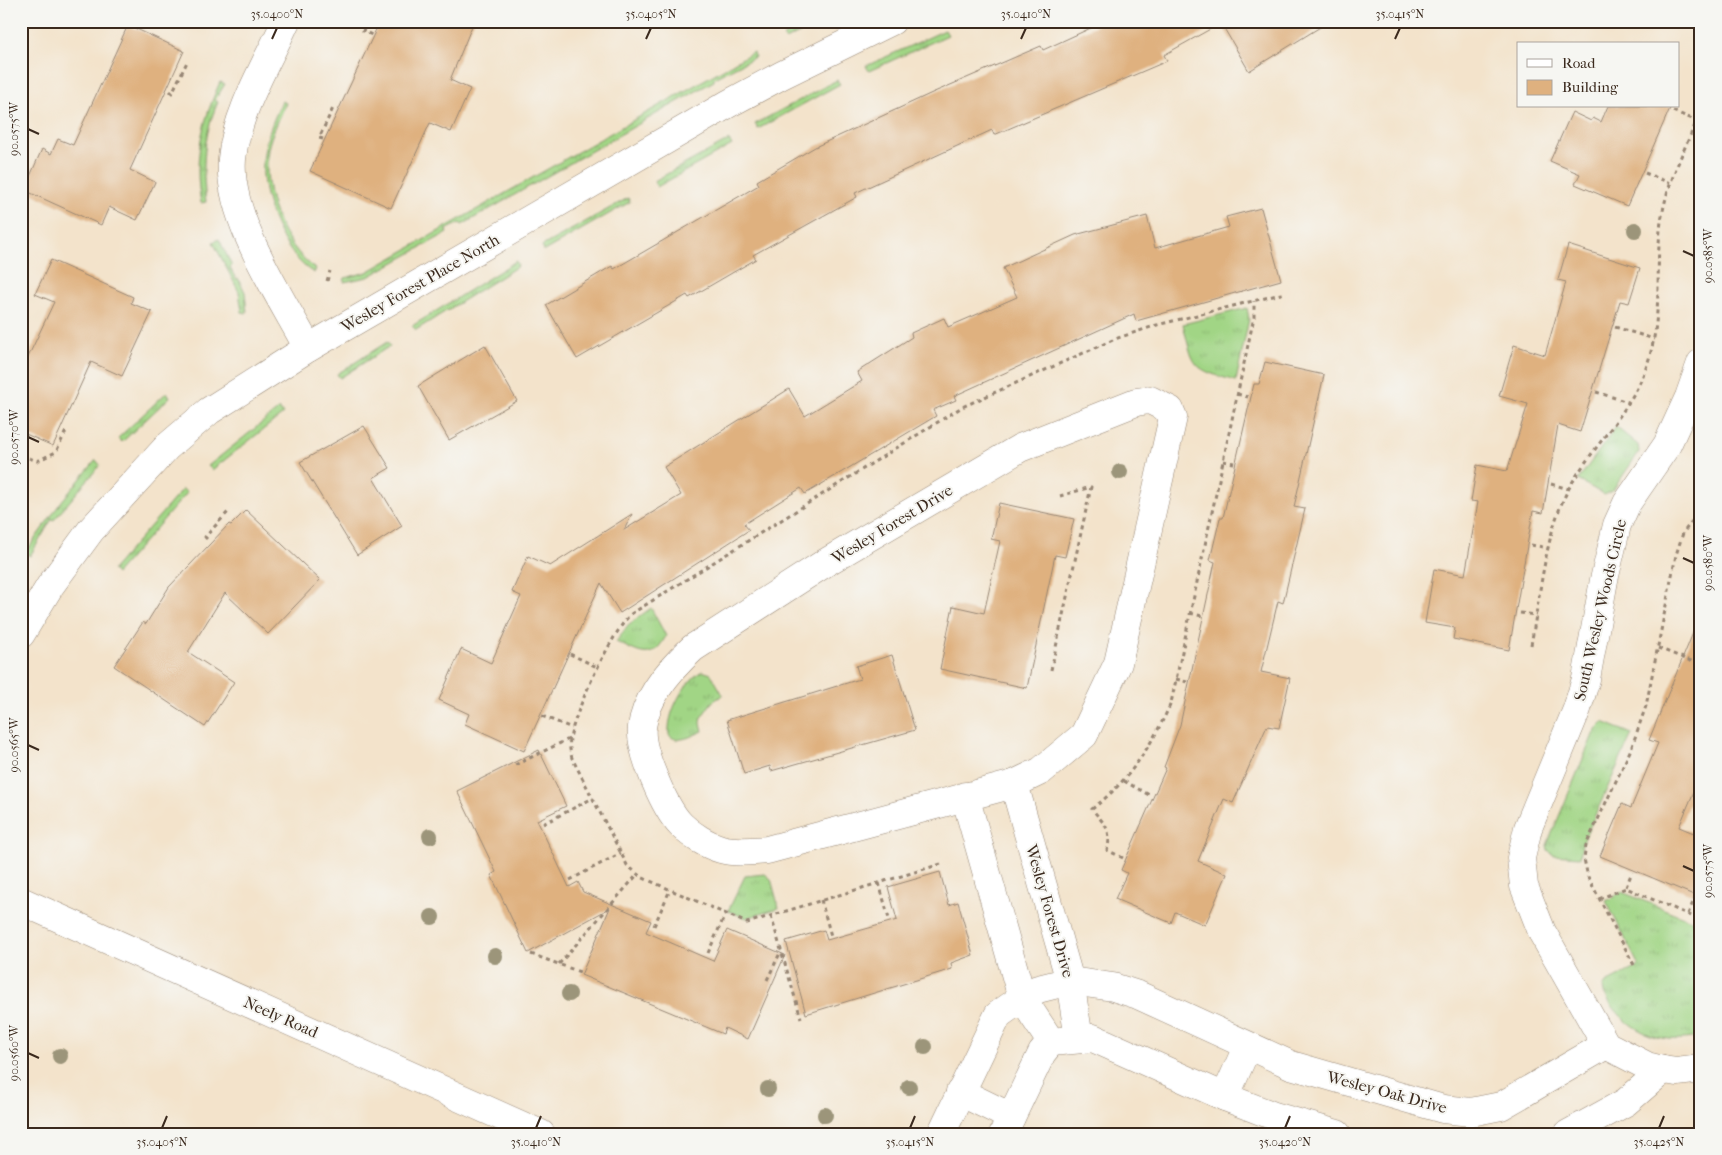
<svg xmlns="http://www.w3.org/2000/svg" width="1722" height="1155" viewBox="0 0 1722 1155" font-family="'IM FELL French Canon',serif">
  <style>
    .grass { fill: url(#grass-tufts); stroke: #6e8052 }
    .building { fill: #dfb17f }
    .lines { fill: none; stroke-linecap: round; stroke-linejoin: round }
    .street-casing { stroke: #978674; stroke-width: 29 }
    .secondary-casing { stroke: #978674; stroke-width: 29 }
    .path { stroke: #978674; stroke-width: 3; stroke-dasharray: 4 4; stroke-linecap: butt }
    .street { stroke: #fff; stroke-width: 28 }
    .secondary { stroke: #fff; stroke-width: 28 }
    .tree { fill: #9c957a }
    .ticks { fill: none; stroke: #3b2a1e; stroke-width: 2 }
    .labels { text-anchor: middle; dominant-baseline: central; stroke-width: 4; stroke-linejoin: round; paint-order: stroke }
    .street-label { font-size: 16px; fill: #3b2a1e; stroke: #f6f6f2 }
    .neatline { fill: none; stroke: #3b2a1e; stroke-width: 2 }
    .ticks-label { font-size: 12px; text-anchor: middle; fill: #3b2a1e }
  </style>
  <defs>
    <pattern id="grass-tufts" width="24" height="20" patternUnits="userSpaceOnUse" patternTransform="scale(1.25)"><rect width="24" height="20" fill="#a1d585"/><path d="M3 7l-1-3M5 7V3M7 7l1-3M15 17l-1-3M17 17v-4M19 17l1-3" fill="none" stroke="#8cb772"/></pattern>
  </defs>
  <rect width="100%" height="100%" fill="#f6f6f2"/>
  <filter id="ink" filterUnits="userSpaceOnUse"><feTurbulence type="fractalNoise" baseFrequency=".02" numOctaves="2"/><feDisplacementMap in="SourceGraphic" scale="10" xChannelSelector="R" yChannelSelector="G"/><feConvolveMatrix kernelMatrix="1 2 1 2 8 2 1 2 1" color-interpolation-filters="sRGB"/></filter>
  <filter id="wash" filterUnits="userSpaceOnUse"><feTurbulence type="fractalNoise" baseFrequency=".0096" numOctaves="4" result="noise"/><feDisplacementMap in="SourceGraphic" scale="20" xChannelSelector="R" yChannelSelector="G"/><feGaussianBlur stdDeviation="1.12" result="paint"/><feColorMatrix in="noise" values="0 0 0 0 0 0 0 0 0 0 0 0 0 0 0 0 0 1.4 0 .05"/><feComposite in="paint" operator="in"/></filter>
  <g filter="url(#wash)">
    <rect width="100%" height="100%" fill="#f3e3cb"/>
    <g class="grass">
      <polygon points="812,21 824,21 785,40 783,36"/>
      <polygon points="945,30 948,35 869,71 866,66"/>
      <polygon points="753,52 755,57 714,78 714,81 462,225 460,223 446,230 447,233 368,277 344,282 345,278 367,272"/>
      <polygon points="837,80 840,84 758,129 755,124"/>
      <path d="M220,82L225,84L215,100L218,102C203,135 202,167 206,202L201,203C193,159 202,122 220,82Z"/>
      <path d="M282,101L286,103C280,118 271,134 268,149C262,192 281,244 316,269L314,273C283,256 260,197 263,163C264,140 273,121 282,101Z"/>
      <polygon points="729,140 732,145 657,187 654,181"/>
      <polygon points="628,198 630,202 544,251 542,246"/>
      <polygon points="219,239 232,266 230,268 236,279 238,278 245,292 247,313 242,312 239,292 213,242"/>
      <polygon points="516,261 518,266 416,330 412,326"/>
      <path d="M1247,308L1249,319L1236,381C1191,369 1194,368 1183,324Z"/>
      <polygon points="387,342 390,346 340,378 337,374"/>
      <polygon points="167,392 170,397 122,442 118,438"/>
      <polygon points="279,409 283,414 212,470 208,466"/>
      <polygon points="1616,427 1638,445 1639,452 1613,490 1605,495 1578,480"/>
      <polygon points="96,460 100,465 54,520 52,519 30,556 25,553 61,502"/>
      <polygon points="183,489 187,493 116,574 112,570"/>
      <path d="M651,608L666,636C651,664 639,652 616,642L628,625Z"/>
      <path d="M702,671L711,674L723,695L712,702L700,719L703,731C693,735 678,745 669,735C667,713 683,683 702,671Z"/>
      <polygon points="1603,722 1632,734 1582,844 1580,857 1553,855 1548,850 1547,845 1595,730"/>
      <polygon points="765,874 771,879 779,908 747,918 728,911 745,876"/>
      <path d="M1622,892L1701,924V1036C1659,1047 1624,1030 1604,993L1603,987L1606,983L1639,966L1606,901Z"/>
    </g>
    <g id="blocks">
      <g class="building">
        <polygon points="380,21 474,21 450,80 470,89 451,132 430,123 391,208 310,171"/>
        <polygon points="1106,21 1330,21 1249,71 1221,23 1164,55 1167,61 994,135 992,130 855,193 857,197 753,255 756,259 689,298 687,295 577,359 546,305 612,266 614,269 759,185 757,181 815,147 932,93 1041,46 1043,50"/>
        <polygon points="128,25 184,51 130,170 155,182 137,220 109,207 101,225 24,190 42,149 51,154 58,139 73,145"/>
        <polygon points="1608,106 1671,106 1627,206 1575,184 1580,174 1550,161 1572,112 1591,121 1593,118 1601,122"/>
        <polygon points="1261,208 1281,280 1136,321 1134,314 954,396 956,400 933,410 936,416 805,494 801,488 744,524 749,530 620,613 601,583 524,751 465,724 469,714 439,700 461,649 491,663 521,596 512,592 528,556 550,566 632,514 624,530 681,495 664,467 789,389 805,416 862,381 857,372 912,337 911,333 944,318 948,327 1017,297 1003,268 1075,235 1147,216 1155,248 1229,227 1226,217"/>
        <polygon points="1568,245 1640,268 1629,303 1620,301 1580,432 1558,425 1543,513 1533,511 1509,650 1453,639 1455,628 1425,623 1434,569 1465,575 1478,502 1471,501 1477,465 1507,471 1528,404 1499,396 1514,345 1545,355 1566,282 1558,280"/>
        <polygon points="51,260 133,297 131,303 152,312 122,376 91,362 53,446 21,432 21,372 54,302 35,294"/>
        <polygon points="485,345 517,401 449,440 418,386"/>
        <polygon points="1265,362 1324,375 1294,507 1305,509 1283,603 1278,601 1261,672 1290,678 1279,728 1267,726 1233,803 1224,799 1198,861 1227,874 1205,925 1175,912 1171,923 1115,899 1127,873 1121,870 1166,768 1164,767 1180,725 1215,562 1210,560 1220,518 1223,518 1228,496 1254,384 1259,384"/>
        <polygon points="364,426 390,468 373,478 402,526 357,555 300,462"/>
        <polygon points="999,503 1074,519 1065,557 1055,555 1027,688 940,669 953,606 984,613 1000,541 991,539"/>
        <polygon points="246,510 320,580 268,634 225,593 188,652 234,682 205,727 114,666 143,622 146,624 169,587 229,524 231,525"/>
        <polygon points="1700,616 1701,775 1679,827 1701,836 1701,898 1600,856 1622,804 1631,808 1658,743 1649,740"/>
        <polygon points="892,655 915,730 771,771 770,766 744,774 727,720 860,679 856,666"/>
        <polygon points="539,750 566,806 537,820 569,887 578,882 583,892 651,921 646,932 713,961 727,930 785,955 748,1039 725,1028 723,1034 581,975 610,908 528,953 491,875 496,872 457,791"/>
        <polygon points="940,872 949,905 958,902 973,955 951,963 952,969 806,1014 786,941 824,930 827,940 897,920 888,887"/>
      </g>
    </g>
  </g>
  <g filter="url(#ink)">
    <use href="#blocks" fill-opacity="0" stroke="#978674" stroke-width="1"/>
    <g class="lines">
      <defs>
        <g id="street">
          <path d="M286,21C267,63 236,113 232,159C227,218 281,297 308,348"/>
          <polyline points="1701,363 1689,397 1667,445 1627,503 1617,525 1604,580 1586,679 1577,709 1528,828 1521,858 1524,886 1542,932 1606,1045 1647,1066 1663,1070 1677,1072 1701,1069"/>
          <path d="M1150,400L1170,410L1173,417L1118,663L1084,735L1041,771L1014,784L767,850C752,851 735,853 721,849C707,845 691,835 681,825C665,809 639,750 642,727C646,696 670,669 693,648L825,563L1020,448L1136,402Z"/>
          <polyline points="21,634 50,586 91,530 167,447 209,411 305,350 728,104 782,75 892,21"/>
          <polyline points="1014,784 1070,981 1079,1039"/>
          <polyline points="965,796 1022,998 1051,1042"/>
          <polyline points="960,1092 1011,1117"/>
          <polyline points="1225,1097 1247,1047"/>
          <polyline points="941,1134 998,1015 1022,998 1038,989 1070,981 1113,987 1138,995 1291,1065 1443,1109 1471,1112 1501,1106 1606,1045"/>
          <polyline points="1003,1134 1042,1053 1051,1042 1093,1038 1225,1097 1274,1116 1337,1134"/>
          <polyline points="1568,1134 1626,1102 1663,1070"/>
        </g>
        <polyline id="secondary" points="21,901 541,1134"/>
      </defs>
      <use href="#street" class="street-casing"/>
      <use href="#secondary" class="secondary-casing"/>
      <g class="path">
        <polyline points="367,21 363,31 372,35"/>
        <polyline points="170,91 172,93 187,62"/>
        <polyline points="1673,111 1697,121"/>
        <polyline points="323,139 319,138 334,106"/>
        <polyline points="1645,173 1670,183"/>
        <polyline points="327,281 330,271"/>
        <polyline points="1615,327 1654,339"/>
        <polyline points="1596,392 1628,402"/>
        <polyline points="1237,394 1248,397"/>
        <polyline points="29,458 37,461 56,452 67,429"/>
        <polyline points="1223,461 1234,463"/>
        <polyline points="1551,484 1569,489"/>
        <polyline points="207,539 205,537 229,511"/>
        <polyline points="1531,545 1549,548"/>
        <polyline points="1190,613 1202,616"/>
        <polyline points="1520,613 1537,615"/>
        <path d="M1531,645C1540,596 1545,534 1568,490C1592,446 1633,410 1648,362C1662,319 1656,274 1660,230C1664,188 1684,150 1701,112"/>
        <polyline points="1658,648 1701,665"/>
        <polyline points="570,654 599,668"/>
        <polyline points="1051,670 1091,487 1060,496"/>
        <polyline points="1176,679 1187,682"/>
        <polyline points="542,716 572,728"/>
        <polyline points="515,765 569,739"/>
        <polyline points="1124,781 1151,796"/>
        <polyline points="543,824 593,798"/>
        <path d="M1123,858L1107,850C1113,830 1104,824 1092,809C1129,781 1152,745 1171,703L1254,317V301"/>
        <path d="M941,864L747,923L641,877L627,865L572,758C570,751 569,745 570,739C574,712 612,632 631,614L962,407L1115,339L1157,325L1285,293"/>
        <polyline points="570,880 621,853"/>
        <polyline points="879,883 889,919"/>
        <polyline points="1626,887 1632,872"/>
        <polyline points="1599,899 1626,888 1701,920"/>
        <polyline points="821,900 831,936"/>
        <polyline points="1688,914 1695,898"/>
        <polyline points="771,916 801,1018"/>
        <polyline points="654,926 670,890"/>
        <polyline points="708,953 725,915"/>
        <polyline points="531,954 580,972"/>
        <polyline points="559,964 637,875"/>
        <polyline points="1634,965 1588,877 1584,859 1586,845 1631,749 1646,706 1676,555 1683,533 1701,509"/>
        <polyline points="767,980 781,951"/>
      </g>
      <use href="#street" class="street"/>
      <use href="#secondary" class="secondary"/>
    </g>
    <g class="tree">
      <circle cx="1635" cy="230" r="8"/>
      <circle cx="1120" cy="472" r="8"/>
      <circle cx="430" cy="836" r="8"/>
      <circle cx="432" cy="917" r="8"/>
      <circle cx="495" cy="956" r="8"/>
      <circle cx="569" cy="994" r="8"/>
      <circle cx="925" cy="1047" r="8"/>
      <circle cx="60" cy="1056" r="8"/>
      <circle cx="909" cy="1087" r="8"/>
      <circle cx="768" cy="1089" r="8"/>
      <circle cx="825" cy="1115" r="8"/>
    </g>
  </g>
  <path class="ticks" d="M272,39L277,28M646,39L651,28M1021,39L1026,28M1395,39L1400,28M28,129L39,134M1683,251L1694,256M28,437L39,442M1683,558L1694,563M28,745L39,750M1683,866L1694,871M28,1053L39,1058M162,1128L167,1116M536,1128L541,1116M910,1128L915,1116M1285,1128L1290,1116M1659,1128L1664,1116"/>
  <g class="labels">
    <g class="street-label">
      <text transform="translate(420 283) rotate(-30)">Wesley Forest Place North</text>
      <text transform="translate(892 524) rotate(-31)">Wesley Forest Drive</text>
      <text transform="translate(1600 610) rotate(-77)">South Wesley Woods Circle</text>
      <text transform="translate(1050 911) rotate(74)">Wesley Forest Drive</text>
      <text transform="translate(281 1017) rotate(24)">Neely Road</text>
      <text transform="translate(1387 1092) rotate(15)">Wesley Oak Drive</text>
    </g>
  </g>
  <rect width="1722" height="1155" fill="none" stroke="#f6f6f2" stroke-width="55"/>
  <rect x="1517" y="42" width="162" height="65" fill="#f6f6f2" stroke="#aba49d"/>
  <rect x="1527" y="59" width="25" height="8" fill="#ffffff" stroke="#aba49d"/>
  <text x="1562" y="68" font-size="15" fill="#3b2a1e">Road</text>
  <rect x="1527" y="80" width="25" height="15" fill="#dfb17f" stroke="#aba49d"/>
  <text x="1562" y="92" font-size="15" fill="#3b2a1e">Building</text>
  <rect x="28" y="28" width="1666" height="1100" class="neatline"/>
  <g class="ticks-label">
    <text x="277" y="18">35.0400°N</text>
    <text x="651" y="18">35.0405°N</text>
    <text x="1026" y="18">35.0410°N</text>
    <text x="1400" y="18">35.0415°N</text>
    <text transform="translate(14 129) rotate(-90)" y="4">90.0575°W</text>
    <text transform="translate(1708 256) rotate(-90)" y="4">90.0585°W</text>
    <text transform="translate(14 437) rotate(-90)" y="4">90.0570°W</text>
    <text transform="translate(1708 563) rotate(-90)" y="4">90.0580°W</text>
    <text transform="translate(14 745) rotate(-90)" y="4">90.0565°W</text>
    <text transform="translate(1708 871) rotate(-90)" y="4">90.0575°W</text>
    <text transform="translate(14 1053) rotate(-90)" y="4">90.0560°W</text>
    <text x="162" y="1146">35.0405°N</text>
    <text x="536" y="1146">35.0410°N</text>
    <text x="910" y="1146">35.0415°N</text>
    <text x="1285" y="1146">35.0420°N</text>
    <text x="1659" y="1146">35.0425°N</text>
  </g>
</svg>
